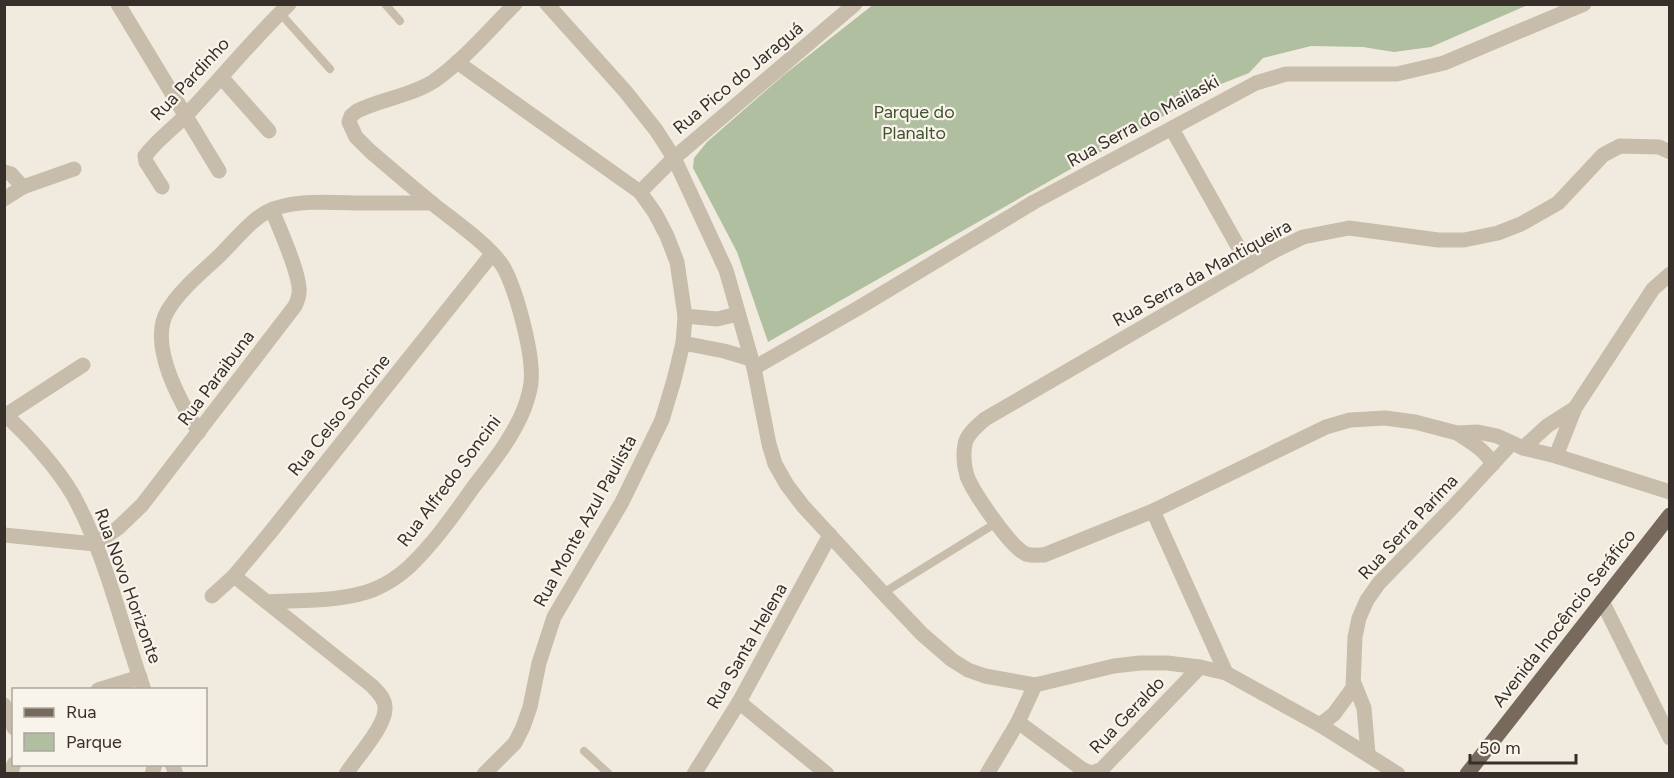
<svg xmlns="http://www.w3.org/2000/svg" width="1674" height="778" viewBox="0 0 1674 778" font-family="Figtree,sans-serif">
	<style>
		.green { fill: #b0bf9f }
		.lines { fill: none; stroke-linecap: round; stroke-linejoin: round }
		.service { stroke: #c8bdab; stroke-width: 8 }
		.minor { stroke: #c8bdab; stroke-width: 15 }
		.primary { stroke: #77695c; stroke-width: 15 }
		.labels { text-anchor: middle; stroke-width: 4.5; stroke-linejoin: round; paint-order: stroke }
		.street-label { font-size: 18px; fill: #37302a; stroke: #f9f4eb }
		.park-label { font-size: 18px; fill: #41532f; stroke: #f9f4eb }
	</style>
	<rect width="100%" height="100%" fill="#f1ebdf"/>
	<polygon class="green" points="874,4 1528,4 1528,5 1431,47 1394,52 1363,47 1311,46 1263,58 1249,73 1216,86 768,342 737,252 693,168 694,158 707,142 785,74"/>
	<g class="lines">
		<g class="service">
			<polyline points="385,4 400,21"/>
			<polyline points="280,13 330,69"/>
			<polyline points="883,593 996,523"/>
			<polyline points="584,751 609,774"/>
		</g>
		<g class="minor">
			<polyline points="118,4 219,171"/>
			<polyline points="547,4 625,91 656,130 674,158 726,270 754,368 769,444 775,464 787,485 803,506 883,593 922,634 952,660 968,670 985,676 1035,685 1114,666 1140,663 1167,663 1200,667 1226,673 1320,725 1398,774"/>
			<polyline points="457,62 640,192 655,213 667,236 677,262 685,316 683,343 674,380 662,420 622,502 554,617 539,663 530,707 523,727 515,743 484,774"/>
			<polyline points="222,78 269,131"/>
			<polyline points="1172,129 1249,266"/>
			<path d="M 1670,152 L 1659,147 L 1620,146 L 1603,155 L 1558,203 L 1521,224 L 1498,233 L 1464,240 L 1438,240 L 1349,228 L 1303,237 L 1274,251 L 985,419 C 977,426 967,434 965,444 C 963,455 964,466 967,476 C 973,492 1011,548 1026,554 C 1031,556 1039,555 1044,555 L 1153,511 L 1326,427 L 1350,420 L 1385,418 L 1415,422 L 1457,433 L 1478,432 L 1497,436 L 1523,448 L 1556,456 L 1670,492"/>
			<polyline points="4,172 11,174 23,187 74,169"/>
			<path d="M 162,187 L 146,162 L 145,156 C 158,138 177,126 191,110 C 224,75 254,38 289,4"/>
			<polyline points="640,192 674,158 855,4"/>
			<polyline points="4,199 23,187"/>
			<polyline points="685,316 717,319 738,314"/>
			<polyline points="683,343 724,351 751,359"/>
			<polyline points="754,368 860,307 1034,202 1256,83 1286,74 1397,74 1444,63 1584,4"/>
			<path d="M 4,414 C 27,434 58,469 73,495 C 106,555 121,625 144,690"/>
			<polyline points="6,415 83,365"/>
			<path d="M 199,432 C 181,403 147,344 168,310 C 180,290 201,273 218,257 C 234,242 252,217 273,209 C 298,200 329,202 355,203 C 380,203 406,203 432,203"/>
			<path d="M 1457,433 C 1471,442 1484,449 1493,464"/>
			<polyline points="1523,448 1547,426 1575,408"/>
			<polyline points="1556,456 1575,408 1653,289 1670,274"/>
			<polyline points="1153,511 1226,673"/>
			<polyline points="4,535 95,544"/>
			<path d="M 95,544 L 118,528 L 142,505 L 295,306 C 298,300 300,294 299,287 C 297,267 280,230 272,210"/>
			<path d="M 234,576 L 371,685 C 377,691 386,699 385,709 C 385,727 356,758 346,774"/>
			<polyline points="212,596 234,576 269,534 492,254"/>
			<polyline points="1602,601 1670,738"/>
			<path d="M 267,602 C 300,600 344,602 375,589 C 387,584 399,576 409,567 C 433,544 453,516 472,489 C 491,464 512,439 524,409 C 527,401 530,391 531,383 C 534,355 517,293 504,268 C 491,246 454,221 433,204 C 412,187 391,169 370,151 L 356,137 L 349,122 L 351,116 L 357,111 C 381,99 411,96 434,81 C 464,60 489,30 515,4"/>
			<polyline points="1354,683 1364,708 1368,754"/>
			<polyline points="98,690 140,677"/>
			<polyline points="739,702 827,774"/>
			<polyline points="4,705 14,728"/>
			<polyline points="1018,722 1082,769 1091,773 1101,770 1200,667"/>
			<polyline points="1320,725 1334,714 1353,688 1355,637 1359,618 1367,600 1379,583 1452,508 1511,444"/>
			<polyline points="172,764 176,774"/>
			<polyline points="10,774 14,764"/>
			<polyline points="152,774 155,764"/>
			<polyline points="694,774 739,702 830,535"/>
			<polyline points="987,774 1018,722 1035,685"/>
		</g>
		<polyline class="primary" points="1467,774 1670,515"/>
	</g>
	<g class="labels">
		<g class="street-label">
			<text transform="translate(738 78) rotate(-40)" y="6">Rua Pico do Jaraguá</text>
			<text transform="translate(190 79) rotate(-47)" y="6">Rua Pardinho</text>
			<text transform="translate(1143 121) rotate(-29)" y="6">Rua Serra do Mailaski</text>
			<text transform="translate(1202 273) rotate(-29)" y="6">Rua Serra da Mantiqueira</text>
			<text transform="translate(216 378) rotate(-53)" y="6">Rua Paraibuna</text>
			<text transform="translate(339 415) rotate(-51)" y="6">Rua Celso Soncine</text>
			<text transform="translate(449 481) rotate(-53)" y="6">Rua Alfredo Soncini</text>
			<text transform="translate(585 521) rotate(-61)" y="6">Rua Monte Azul Paulista</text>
			<text transform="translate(1408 527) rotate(-47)" y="6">Rua Serra Parima</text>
			<text transform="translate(128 586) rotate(70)" y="6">Rua Novo Horizonte</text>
			<text transform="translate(1564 618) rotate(-52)" y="6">Avenida Inocêncio Seráfico</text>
			<text transform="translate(747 646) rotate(-60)" y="6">Rua Santa Helena</text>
			<text transform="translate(1127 715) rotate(-46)" y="6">Rua Geraldo</text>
		</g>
		<g class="park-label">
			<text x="914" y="118">Parque do<tspan x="914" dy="21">Planalto</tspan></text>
		</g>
	</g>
	<rect width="1674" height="778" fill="none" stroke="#37302a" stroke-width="12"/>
	<rect x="12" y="688" width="195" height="78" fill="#f9f4eb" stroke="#aba69e" stroke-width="1.5"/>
	<rect x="24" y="708" width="30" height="9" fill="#77695c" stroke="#aba69e" stroke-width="1.5"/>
	<text x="66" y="718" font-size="18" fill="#37302a">Rua</text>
	<rect x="24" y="733" width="30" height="18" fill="#b0bf9f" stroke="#aba69e" stroke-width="1.5"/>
	<text x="66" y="748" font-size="18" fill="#37302a">Parque</text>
	<path d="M1470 754v9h106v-9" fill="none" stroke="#37302a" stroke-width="3"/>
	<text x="1479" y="754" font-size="18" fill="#37302a" stroke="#f9f4eb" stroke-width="4.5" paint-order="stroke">50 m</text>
</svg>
